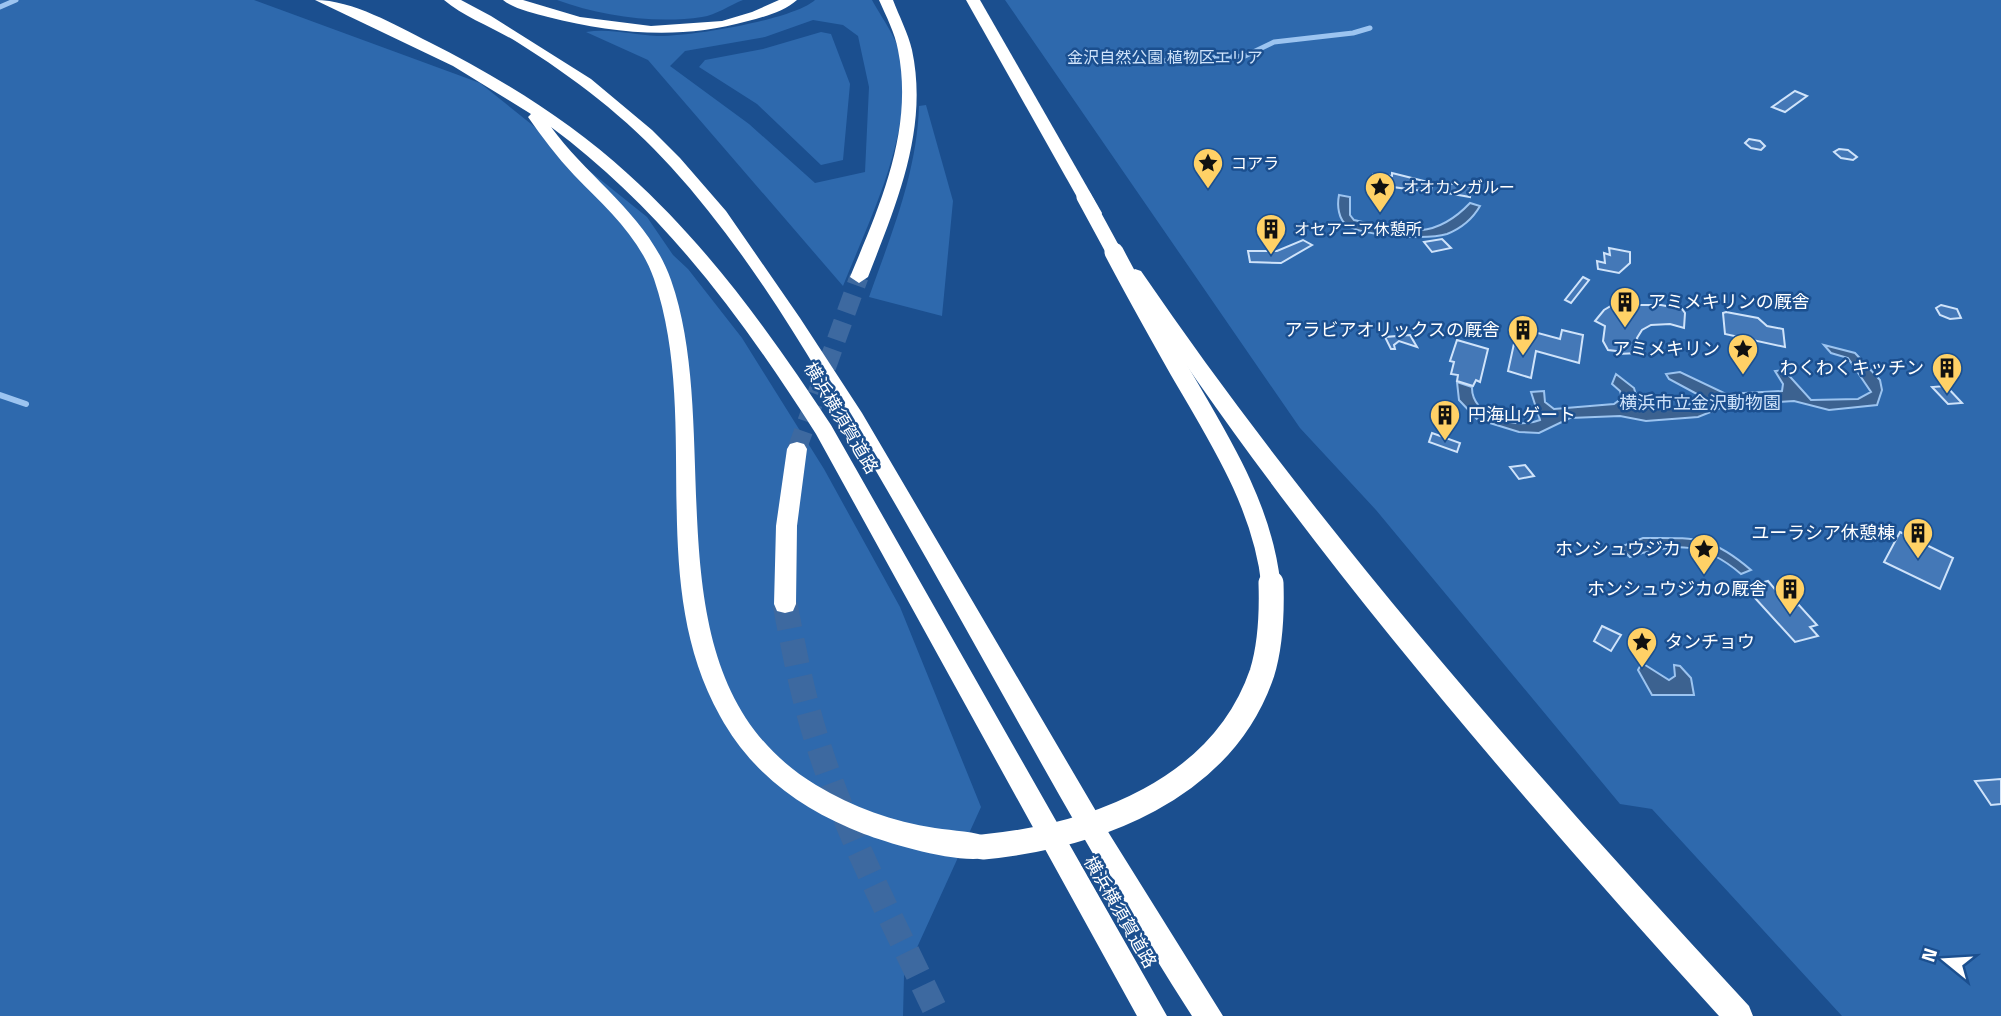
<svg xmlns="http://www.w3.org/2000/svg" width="2001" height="1016" viewBox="0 0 2001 1016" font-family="'Titillium Web','Noto Sans JP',sans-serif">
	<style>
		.green { fill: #2e69ad; fill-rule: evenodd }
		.water { fill: #3c6290; stroke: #9cc4f0; stroke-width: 2 }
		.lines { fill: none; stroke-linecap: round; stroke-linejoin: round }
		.stream-far1 { stroke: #9cc4f0; stroke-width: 5 }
		.stream { stroke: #9cc4f0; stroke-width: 6 }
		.building { fill: #4478b7; stroke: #cfe3fa; stroke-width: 2 }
		.highway-tunnel-far1 { stroke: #3d69a0; stroke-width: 19; stroke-dasharray: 19 10; stroke-linecap: butt }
		.highway-tunnel { stroke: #3d69a0; stroke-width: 25; stroke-dasharray: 25 12; stroke-linecap: butt }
		.highway { fill: #fff; fill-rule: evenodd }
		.highway-bridge-far2 { stroke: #fff; stroke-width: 15 }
		.highway-bridge-far1 { stroke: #fff; stroke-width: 19 }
		.highway-bridge { stroke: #fff; stroke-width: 25 }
		.labels { text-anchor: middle; stroke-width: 5; stroke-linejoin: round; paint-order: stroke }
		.far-park-label { font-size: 16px; fill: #cfe3fa; stroke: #1b4f8f }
		.far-poi-label { font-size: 16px; fill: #fff; stroke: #1b4f8f; text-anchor: start }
		.poi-label { font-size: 18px; fill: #fff; stroke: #1b4f8f; text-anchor: end }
		.park-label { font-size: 18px; fill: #cfe3fa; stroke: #1b4f8f }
		.street-label { font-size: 18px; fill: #fff; stroke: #1b4f8f }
	</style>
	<rect width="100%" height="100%" fill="#1b4f8f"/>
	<g class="green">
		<polygon points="0,0 254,0 480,83 647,217 673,255 688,269 742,338 824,469 900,607 981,807 904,976 903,1016 0,1016"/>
		<path d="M 557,0 L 743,0 C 730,5 716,15 702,17 C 655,24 601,16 557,0 Z"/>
		<path d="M 815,0 L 872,0 C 881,17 898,39 901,58 C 914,133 870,218 843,286 L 648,60 L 586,32 C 610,28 633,35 657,36 C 688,37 793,20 815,0 ZM 813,20 L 843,25 L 858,36 L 869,87 L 865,172 L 815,183 L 749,124 L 670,66 L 685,51 L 765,37 Z"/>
		<polygon points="1005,0 2001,0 2001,1016 1842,1016 1652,809 1620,804 1376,510 1300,428"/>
		<polygon points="821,32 831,34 850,84 843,160 821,165 757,104 699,67 705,60 763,49"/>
		<path d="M 926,105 L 953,201 L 942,316 L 869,297 C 891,235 917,173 919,106 Z"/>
	</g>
	<g class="water">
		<path d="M 1339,195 L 1350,197 L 1350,215 L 1354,220 C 1402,231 1432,243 1470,203 L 1480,206 C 1472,220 1462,228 1447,234 C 1427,240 1366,236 1348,226 C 1338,220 1337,205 1339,195 Z"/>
		<path d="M 1824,345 L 1855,353 L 1880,380 L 1882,390 L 1877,405 L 1829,410 L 1794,401 L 1728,405 L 1698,417 L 1646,421 L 1620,416 L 1570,418 L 1539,433 L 1519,432 L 1477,419 L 1459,400 L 1457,382 L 1472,387 C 1471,416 1516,430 1540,420 L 1531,392 L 1544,391 L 1545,402 L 1554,409 L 1614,404 L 1622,398 L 1620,391 L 1612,384 L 1616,374 L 1634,388 L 1639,405 C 1656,413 1683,409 1699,400 L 1697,394 L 1669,379 L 1666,374 L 1680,372 L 1726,394 L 1782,391 L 1783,384 L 1775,371 L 1784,370 L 1811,400 L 1858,399 L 1871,392 L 1848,358 L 1831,353 Z"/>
		<path d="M 1643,538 C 1695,538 1710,535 1751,570 L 1741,574 C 1704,542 1675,542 1630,557 L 1620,547 Z"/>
		<polygon points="1642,663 1669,680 1675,676 1674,665 1680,666 1691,678 1694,695 1652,695 1638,670"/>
	</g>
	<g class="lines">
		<g class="stream-far1">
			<polyline points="0,7 16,0"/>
			<polyline points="1142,62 1245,56 1274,42 1353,33 1370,28"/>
		</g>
		<polyline class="stream" points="0,395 26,404"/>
	</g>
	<g class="building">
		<polygon points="1795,91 1807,96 1785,112 1772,107"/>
		<polygon points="1749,139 1760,141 1765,146 1761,150 1751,148 1745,143"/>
		<polygon points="1839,149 1848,150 1857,157 1853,160 1841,158 1834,152"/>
		<polygon points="1392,173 1432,183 1431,192 1392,187 1392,191 1383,189 1384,185 1371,183 1373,174 1392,176"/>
		<polygon points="1442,182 1471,187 1470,197 1441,192"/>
		<polygon points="1442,239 1451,248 1432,252 1424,242"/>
		<polygon points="1303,240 1312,245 1281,263 1250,262 1248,251 1277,251"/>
		<polygon points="1609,248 1630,252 1630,263 1619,273 1598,269 1597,261 1605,263 1604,253 1610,255"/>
		<polygon points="1583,277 1589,280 1571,303 1565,300"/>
		<polygon points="1616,303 1625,309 1640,305 1661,305 1682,309 1685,313 1684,328 1670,324 1651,325 1642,330 1637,338 1640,353 1617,354 1616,351 1608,350 1603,341 1605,326 1595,321 1604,310"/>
		<polygon points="1941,305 1957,309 1961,318 1950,319 1940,315 1936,308"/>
		<polygon points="1726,312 1758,318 1767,326 1783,329 1785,347 1725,334 1723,313"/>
		<polygon points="1523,329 1560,339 1562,330 1583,335 1579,363 1536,351 1531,378 1508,371 1517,330"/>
		<polygon points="1410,335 1417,347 1399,341 1394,345 1395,349 1391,349 1385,337"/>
		<polygon points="1457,340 1488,349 1480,382 1476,380 1473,386 1457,381 1458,375 1451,374 1454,362 1450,361"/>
		<polygon points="1946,386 1962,403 1948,404 1932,387"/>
		<polygon points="1432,433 1460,443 1457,452 1429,442"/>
		<polygon points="1525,465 1534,476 1519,479 1510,467"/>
		<polygon points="1900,532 1953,558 1940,589 1884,562"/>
		<polygon points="1768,581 1790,607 1799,605 1817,625 1810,627 1818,636 1795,642 1745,587"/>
		<polygon points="1602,626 1621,635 1611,651 1594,641"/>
		<polygon points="2001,779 2001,804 1991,805 1975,781"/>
	</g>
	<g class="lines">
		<polyline class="highway-tunnel-far1" points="797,449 859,277"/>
		<path class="highway-tunnel" d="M 785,604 C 794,651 803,698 818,744 C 848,838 896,927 938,1016"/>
		<g class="highway">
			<path d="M 315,0 C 353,0 395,25 429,42 C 500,78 569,120 628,174 C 709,247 771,334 831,425 L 1167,1016 L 1137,1016 L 816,434 C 742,318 663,210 551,127 C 589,179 649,217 671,280 C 727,440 642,680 816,785 C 853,807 893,822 935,828 C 954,831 974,831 992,838 L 996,847 L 992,856 C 966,867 891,844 864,834 C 802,810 752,774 720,716 C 644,579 702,421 654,279 C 639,236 605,207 574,175 C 557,157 542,137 528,117 L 531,114 L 453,66 Z"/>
			<path d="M 444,0 L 461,0 L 491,16 L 591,79 L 652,130 L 680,158 L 726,211 L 800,318 L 862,413 L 1110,835 L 1223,1016 L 1192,1016 C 1078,839 982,652 876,471 C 815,366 753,257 671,167 C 627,118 573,77 517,42 C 494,28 464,17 444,0 Z"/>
			<path d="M 503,0 L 523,0 L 580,17 L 651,26 L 722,21 L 752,12 L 779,0 L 797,0 C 785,11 764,17 748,21 C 681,40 615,34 548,17 C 534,13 514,9 503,0 Z"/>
			<path d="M 879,0 L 893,0 C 899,16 908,33 912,50 C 929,129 896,205 868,277 L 859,283 L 850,277 C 880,205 914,130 898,50 C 895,33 886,16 879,0 Z"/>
			<polygon points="966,0 980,0 1102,213 1100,217 1094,218 1086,213"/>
			<path d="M 1135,269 L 1141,271 C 1321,534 1533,773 1749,1006 L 1753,1016 L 1719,1016 C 1507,782 1298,541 1126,275 Z"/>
			<polygon points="797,442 804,444 807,449 797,526 796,604 793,611 785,613 777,611 774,604 776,526 787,449 790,444"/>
		</g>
		<polyline class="highway-bridge-far2" points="1084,197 1115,254"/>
		<path class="highway-bridge-far1" d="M 1114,252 C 1135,292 1157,331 1179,370 C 1218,437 1263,506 1271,585"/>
		<path class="highway-bridge" d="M 983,847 C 1095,836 1222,790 1262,673 C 1271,644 1272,614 1271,583"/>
	</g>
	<defs>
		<g id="sight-pin" transform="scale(1.575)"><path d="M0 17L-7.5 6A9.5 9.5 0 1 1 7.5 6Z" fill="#ffd166" stroke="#1b4f8f"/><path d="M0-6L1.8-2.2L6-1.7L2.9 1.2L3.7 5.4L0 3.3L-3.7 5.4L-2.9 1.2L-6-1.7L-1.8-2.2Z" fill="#111"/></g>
		<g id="building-pin" transform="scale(1.575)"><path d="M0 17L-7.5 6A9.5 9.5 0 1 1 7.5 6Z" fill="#ffd166" stroke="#1b4f8f"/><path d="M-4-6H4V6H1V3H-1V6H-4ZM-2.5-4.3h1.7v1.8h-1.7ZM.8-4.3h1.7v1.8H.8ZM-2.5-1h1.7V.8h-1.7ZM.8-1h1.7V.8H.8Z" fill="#111"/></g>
	</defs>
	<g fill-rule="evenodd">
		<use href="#sight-pin" x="1208" y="163"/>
		<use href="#sight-pin" x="1380" y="187"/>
		<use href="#building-pin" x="1271" y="229"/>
		<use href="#building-pin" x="1625" y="302"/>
		<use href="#building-pin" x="1523" y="330"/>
		<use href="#sight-pin" x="1743" y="349"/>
		<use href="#building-pin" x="1947" y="368"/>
		<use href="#building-pin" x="1445" y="415"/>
		<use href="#building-pin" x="1918" y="533"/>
		<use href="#sight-pin" x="1704" y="549"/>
		<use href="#building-pin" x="1790" y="589"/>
		<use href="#sight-pin" x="1642" y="642"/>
	</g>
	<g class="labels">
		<g class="far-park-label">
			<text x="1165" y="63">金沢自然公園 植物区エリア</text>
		</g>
		<g class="far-poi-label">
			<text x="1231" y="169">コアラ</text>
			<text x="1403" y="193">オオカンガルー</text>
			<text x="1294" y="235">オセアニア休憩所</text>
		</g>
		<g class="poi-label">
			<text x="1648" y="308" text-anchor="start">アミメキリンの厩舎</text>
			<text x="1500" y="336">アラビアオリックスの厩舎</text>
			<text x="1720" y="355">アミメキリン</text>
			<text x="1924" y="374">わくわくキッチン</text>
			<text x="1468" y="421" text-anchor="start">円海山ゲート</text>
			<text x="1895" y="539">ユーラシア休憩棟</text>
			<text x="1681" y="555">ホンシュウジカ</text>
			<text x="1767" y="595">ホンシュウジカの厩舎</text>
			<text x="1665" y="648" text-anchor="start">タンチョウ</text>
		</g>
		<g class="park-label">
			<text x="1700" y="409">横浜市立金沢動物園</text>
		</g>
		<g class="street-label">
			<text transform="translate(841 418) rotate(59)" y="6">横浜横須賀道路</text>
			<text transform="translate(1120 912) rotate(60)" y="6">横浜横須賀道路</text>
		</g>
	</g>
	<g transform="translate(1945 960) rotate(288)" stroke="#1b4f8f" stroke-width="5" paint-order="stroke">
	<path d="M0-5L12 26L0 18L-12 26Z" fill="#ffffff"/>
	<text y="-10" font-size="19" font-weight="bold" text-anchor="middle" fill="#ffffff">N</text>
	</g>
</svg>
